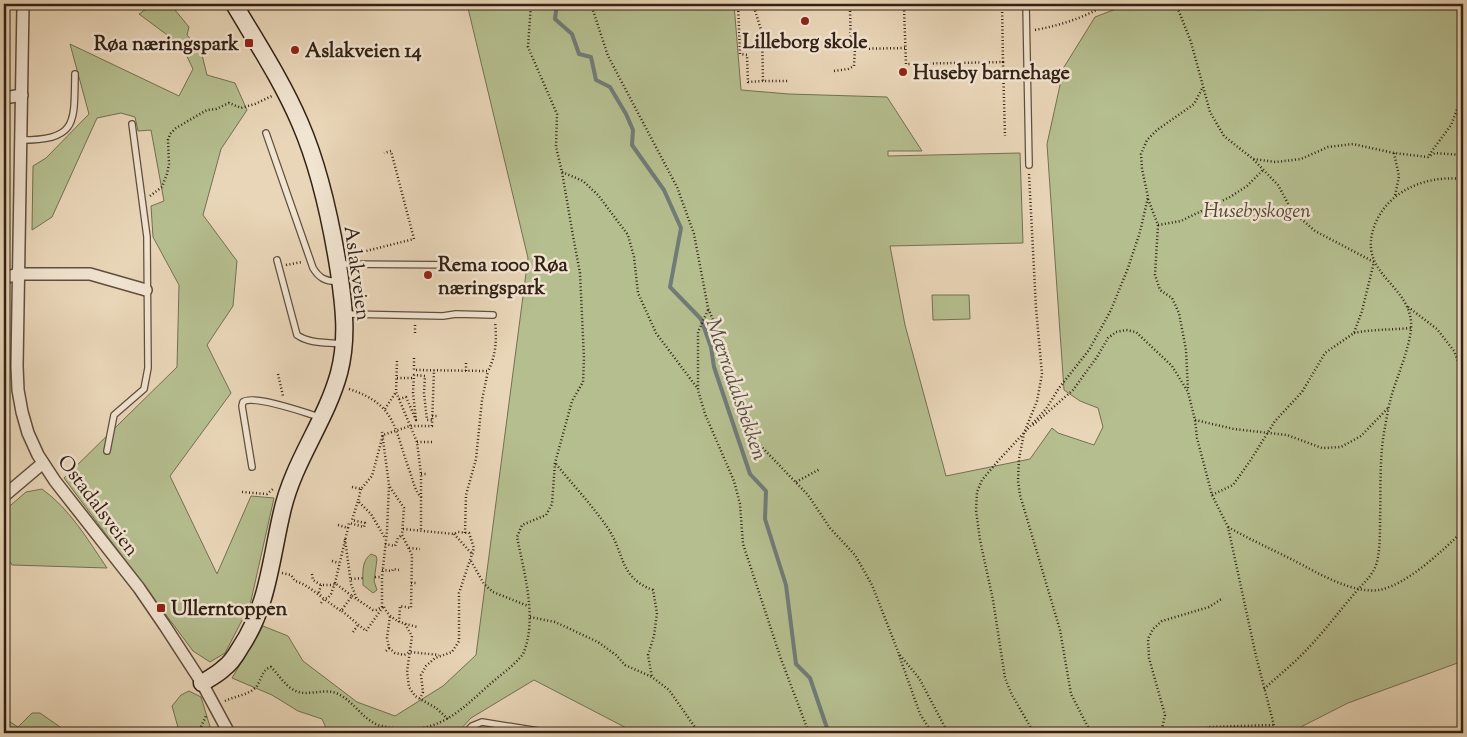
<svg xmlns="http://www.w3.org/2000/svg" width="1467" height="737" viewBox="0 0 1467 737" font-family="'Sorts Mill Goudy',serif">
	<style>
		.green { fill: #b5be8f; stroke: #747052 }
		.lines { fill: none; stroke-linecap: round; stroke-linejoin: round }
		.stream { stroke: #717b77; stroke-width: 4 }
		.lane-casing { stroke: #604e3e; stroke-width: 8 }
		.street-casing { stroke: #604e3e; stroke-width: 14 }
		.secondary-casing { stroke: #322115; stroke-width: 19 }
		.path { stroke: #322115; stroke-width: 2.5; stroke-dasharray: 1 2.5; stroke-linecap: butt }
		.lane { stroke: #f1e4d1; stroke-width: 5.5 }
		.street { stroke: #f1e4d1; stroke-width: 11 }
		.secondary { stroke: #f1e4d1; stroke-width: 16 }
		.poi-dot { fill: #8f2418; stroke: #f1e4d1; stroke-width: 2 }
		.labels { text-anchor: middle; stroke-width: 5; stroke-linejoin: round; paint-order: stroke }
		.poi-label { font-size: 20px; font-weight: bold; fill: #322115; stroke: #f1e4d1; text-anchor: start }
		.park-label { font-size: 20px; font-style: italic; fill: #534834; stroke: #f1e4d1 }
		.street-label { font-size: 20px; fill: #322115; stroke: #f1e4d1 }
		.water-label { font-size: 21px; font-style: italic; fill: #524e46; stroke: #f1e4d1 }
	</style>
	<rect width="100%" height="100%" fill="#e9d6b8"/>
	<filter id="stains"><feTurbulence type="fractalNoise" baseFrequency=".004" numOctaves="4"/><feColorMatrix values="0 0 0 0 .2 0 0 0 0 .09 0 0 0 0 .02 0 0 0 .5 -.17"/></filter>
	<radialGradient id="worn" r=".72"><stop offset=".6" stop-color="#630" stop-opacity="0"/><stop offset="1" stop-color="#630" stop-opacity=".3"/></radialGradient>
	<g class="green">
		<polygon points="154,4 170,4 189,27 187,35 201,51 207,75 235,83 247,110 221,149 203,215 237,261 233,306 207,345 231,393 170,476 217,574 251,496 274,498 250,605 225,653 210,662 193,651 64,478 177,367 179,285 153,237 151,206 164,201 151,130 138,131 135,117 121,113 97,118 52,217 32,230 33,166 46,158 89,114 70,44 179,96 193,69 182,46 139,14"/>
		<polygon points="467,4 734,4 741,90 789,94 887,97 922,151 888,151 888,156 1020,153 1023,243 890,246 905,325 946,476 1030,459 1052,428 1058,433 1094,445 1103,427 1098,408 1080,401 1064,390 1047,144 1064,67 1095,17 1129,4 1463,4 1463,661 1348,703 1289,733 636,733 534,680 471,718 457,733 337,733 327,730 322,719 298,711 272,695 232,678 263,626 288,636 303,661 357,702 395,716 443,686 476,655 528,258"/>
		<polygon points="932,295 969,295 970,319 933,320"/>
		<path d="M 42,489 C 70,509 88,540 107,568 L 12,565 L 4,553 L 4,511 L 26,492 Z"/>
		<path d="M 371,554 L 376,556 L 377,559 L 374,581 L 377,590 L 373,593 L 363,585 C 363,574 361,561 371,554 Z"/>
		<polygon points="189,691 201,697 212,733 178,733 179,731 172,706 181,695"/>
		<polygon points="32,713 40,713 66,731 81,733 4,733 4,718 18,727"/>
	</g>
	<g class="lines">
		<polyline class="stream" points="557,4 555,19 572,34 579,54 591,57 596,80 610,87 626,114 633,130 632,145 664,190 681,228 670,287 701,319 711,347 714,367 750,474 766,491 765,519 786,585 796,664 810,678 828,731 831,733"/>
		<g class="lane-casing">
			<g id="lane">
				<polyline points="1026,4 1029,165"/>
				<path d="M 266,133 L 313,268 C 319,278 326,282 338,281"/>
				<path d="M 21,140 C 78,140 74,123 75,74"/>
				<path d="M 277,260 L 297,335 C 310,344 326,342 342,344"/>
				<polyline points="340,264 461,265"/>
				<polyline points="346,314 443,316 456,314 493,315"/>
				<polyline points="107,451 114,415 144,389 148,368 147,237 132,124"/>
				<path d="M 252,467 L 242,406 L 243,402 C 254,394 305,413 320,417"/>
				<polyline points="465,733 472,726 482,722 551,733"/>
			</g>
		</g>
		<g class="street-casing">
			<g id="street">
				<polyline points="23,4 17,366 18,390 22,412 28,433 38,455 55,481 139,588 165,626 202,683 229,733"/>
				<polyline points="4,98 22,95"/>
				<polyline points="4,278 18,274 90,274 146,290"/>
				<polyline points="4,496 43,463"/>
			</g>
		</g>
		<g class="secondary-casing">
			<path id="secondary" d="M 202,683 C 210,678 218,674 224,668 C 231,663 236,655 240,648 C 268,607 271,558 282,512 C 293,462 326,421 339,373 C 348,339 344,306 339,272 C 331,221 320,169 300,123 C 282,81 257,43 234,4"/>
		</g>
		<g class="path">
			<polyline points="591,4 608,56 677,187 694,234 708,308 725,349 744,418 755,440 808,495 830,528 855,555 872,585 899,654 919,678 948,733"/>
			<polyline points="738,4 740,54 747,55 748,82 763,81"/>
			<polyline points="753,4 762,33 763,81 788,81"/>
			<polyline points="1176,4 1191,42 1210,112 1224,136 1253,159 1276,162 1301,159 1328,147 1353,144 1394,153 1428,157 1435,153 1463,155"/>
			<path d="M 1035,30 C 1061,25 1084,18 1107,4"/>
			<polyline points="905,48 851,49 850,9 904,8 906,64 1003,62 1002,4"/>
			<polyline points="1003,62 1005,136"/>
			<polyline points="834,71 848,69 854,66 855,48"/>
			<polyline points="1394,153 1399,176 1395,196"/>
			<polyline points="1429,155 1451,125 1463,94"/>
			<polyline points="562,172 583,181 598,195 628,235 634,257 638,293 656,333 698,389"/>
			<polyline points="1029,174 1036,308 1042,374 1037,401 1024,433 1019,459 1018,481 1020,495 1060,630 1071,694 1091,733"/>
			<polyline points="150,196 162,187 167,174 169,164 168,140 170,134 176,128 207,110 216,109 229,103 241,108 255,104 272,96"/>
			<polyline points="1148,199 1158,225 1155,275 1160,290 1172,298 1179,313 1186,350 1188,390"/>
			<polyline points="1158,225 1181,221 1230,197 1247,186 1263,170"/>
			<polyline points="349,251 366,251 414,239 391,151 384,153"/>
			<polyline points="286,265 302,262"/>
			<polyline points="1408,307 1437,329 1454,351 1463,373"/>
			<polyline points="708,310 698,332 698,390 705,414 734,481 740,504 743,544 781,659 809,733"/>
			<polyline points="415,333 415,324"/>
			<path d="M 1354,333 C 1373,329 1391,330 1411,328"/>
			<path d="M 414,358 L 414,370 L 488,371 C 496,356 497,339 495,322"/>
			<polyline points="397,361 396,392 417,442 421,474 421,497"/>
			<polyline points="466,371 466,363"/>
			<polyline points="278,374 283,396"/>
			<polyline points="397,378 413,378"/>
			<path d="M 349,389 C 398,405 394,430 410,472 C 413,481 415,491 421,497 L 421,530"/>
			<polyline points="399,399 406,397 416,420 413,393 414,375 425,376 424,393 427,420 432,420"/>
			<polyline points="385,409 396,392"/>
			<polyline points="432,416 438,416"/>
			<polyline points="1195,420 1234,429 1287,435 1322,448 1341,447 1361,436 1388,408"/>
			<polyline points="1033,425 1073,390 1097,357 1108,338 1116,332 1126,330 1136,332 1172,366 1188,392 1195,420 1197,438 1212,495 1228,527 1256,656 1276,733"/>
			<polyline points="417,442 433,442"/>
			<path d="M 556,464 C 573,485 592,505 607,527 C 625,552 618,577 653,590 L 657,613 L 654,636 L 648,655 L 652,677"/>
			<polyline points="421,474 428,474"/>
			<polyline points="796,482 820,469"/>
			<polyline points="352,487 361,489 372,476 383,435 410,426 432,426 434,370"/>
			<polyline points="390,487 404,508 402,535 412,555 411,608 400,606 399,622"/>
			<polyline points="361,489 358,501 371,514 385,538"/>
			<polyline points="242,492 267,494 273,489"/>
			<polyline points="1212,495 1233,485 1250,461 1275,421 1302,392 1325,353 1354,333 1362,311 1374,262 1315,231 1292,211 1278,185 1253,159"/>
			<polyline points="338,525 348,528 349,523 364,527 365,523 352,520 358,501"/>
			<path d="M 1228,527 C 1249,539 1271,549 1293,560 C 1316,572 1352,594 1379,590 C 1407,585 1443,550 1463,531"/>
			<polyline points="403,529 454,534 458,532 469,533 474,548 459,593 459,641 452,652 435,658 426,666 421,675 423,692 420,699"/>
			<polyline points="465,533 466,495 476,459 482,400 488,371"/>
			<polyline points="454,534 473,555"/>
			<polyline points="345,539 351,584 357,599"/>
			<polyline points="385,544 395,546 398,538 402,535"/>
			<polyline points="409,548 420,549"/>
			<polyline points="332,561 339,563"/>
			<polyline points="471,561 484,584 493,592 528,606"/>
			<polyline points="382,570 392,571 393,569 399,570"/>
			<path d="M 282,573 L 291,575 L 295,581 C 306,584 315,592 324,599 L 341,611 L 352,596 L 335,583 L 331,594 L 328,598 L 324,599 L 321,603"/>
			<polyline points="312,574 313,580 321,585 334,585"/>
			<polyline points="375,577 382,577"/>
			<polyline points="351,579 363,578"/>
			<polyline points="335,583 348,528"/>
			<polyline points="411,583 418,583"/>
			<polyline points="321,585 319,592 321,595"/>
			<polyline points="352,596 373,610 376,610 382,607 382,577 387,531 389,485 382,432"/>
			<path d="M 384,607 C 391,621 402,623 417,627"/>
			<polyline points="342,611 366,631 383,607"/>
			<polyline points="530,617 555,622 598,642 616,655 625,665 652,677 669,690 699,733"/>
			<polyline points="405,624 412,636 407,672 409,687 415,696 436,708 448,719"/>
			<polyline points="353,632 358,625"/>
			<polyline points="389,648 395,653 404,655 410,652 439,655"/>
			<polyline points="386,651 389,648 387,638 390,616"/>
			<polyline points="899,655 920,714 932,733"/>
			<path d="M 1264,689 C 1280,674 1297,661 1311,645 C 1327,628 1340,610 1355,593 C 1363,583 1373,576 1377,562 C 1380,549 1380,535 1380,521 C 1381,490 1379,457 1385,427 C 1387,416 1389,404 1392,394 C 1398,374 1413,340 1411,321 C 1407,283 1358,273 1374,227 C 1387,190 1427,175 1463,179"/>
			<path d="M 225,701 C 235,696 249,695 256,687 C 262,680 261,670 271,667 C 278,674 283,683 292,689 C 305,698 322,688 336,693 C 353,700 361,718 378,725 C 387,728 396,728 404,729 C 442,731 463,708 489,685 C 500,675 514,666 523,654 C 538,620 524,572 517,537 L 522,525 L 546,515 L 552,504 L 555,463 L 572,401 L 583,382 L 584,359 L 580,273 L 573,236 L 562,172 L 556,147 L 557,114 L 528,47 L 531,4"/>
			<polyline points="198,733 207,714"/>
			<polyline points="1034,733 1012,695 1005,678 993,600 980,540 976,510 977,492 982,480 998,461 1046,409 1059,388 1089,350 1111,310 1128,268 1140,232 1148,197 1142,169 1141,154 1147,140 1157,130 1194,104 1203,87"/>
			<polyline points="1161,733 1165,715 1149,658 1148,639 1153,629 1162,621 1209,607 1223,598"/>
			<polyline points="1182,733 1210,727 1274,725"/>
		</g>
		<use href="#lane" class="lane"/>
		<use href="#street" class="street"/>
		<use href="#secondary" class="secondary"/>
	</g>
	<g class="poi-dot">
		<circle cx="805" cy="21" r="5"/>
		<rect x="244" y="38" width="10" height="10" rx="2.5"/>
		<circle cx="295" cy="50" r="5"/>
		<circle cx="903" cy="72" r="5"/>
		<circle cx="428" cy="275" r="5"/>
		<rect x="156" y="603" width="10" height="10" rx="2.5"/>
	</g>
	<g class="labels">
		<g class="poi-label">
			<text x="805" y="48" text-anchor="middle">Lilleborg skole</text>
			<text x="239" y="50" text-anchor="end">Røa næringspark</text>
			<text x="305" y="57">Aslakveien 14</text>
			<text x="913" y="79">Huseby barnehage</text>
			<text x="438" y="271">Rema 1000 Røa<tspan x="438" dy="23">næringspark</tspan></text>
			<text x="171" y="615">Ullerntoppen</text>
		</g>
		<g class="park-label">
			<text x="1257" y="217">Husebyskogen</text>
		</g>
		<g class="street-label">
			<text transform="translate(358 273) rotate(82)" y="7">Aslakveien</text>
			<text transform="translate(99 505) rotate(53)" y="7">Ostadalsveien</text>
		</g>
		<g class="water-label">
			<text transform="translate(737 389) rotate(71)" y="7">Mærradalsbekken</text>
		</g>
	</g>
	<rect width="1467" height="737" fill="none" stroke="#e9d6b8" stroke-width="20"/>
	<rect x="5" y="5" width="1457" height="727" fill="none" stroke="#322115" stroke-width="2.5"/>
	<rect x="10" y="10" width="1447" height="717" fill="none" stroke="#322115"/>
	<rect width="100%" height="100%" filter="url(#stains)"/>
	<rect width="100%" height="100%" fill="url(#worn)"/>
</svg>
